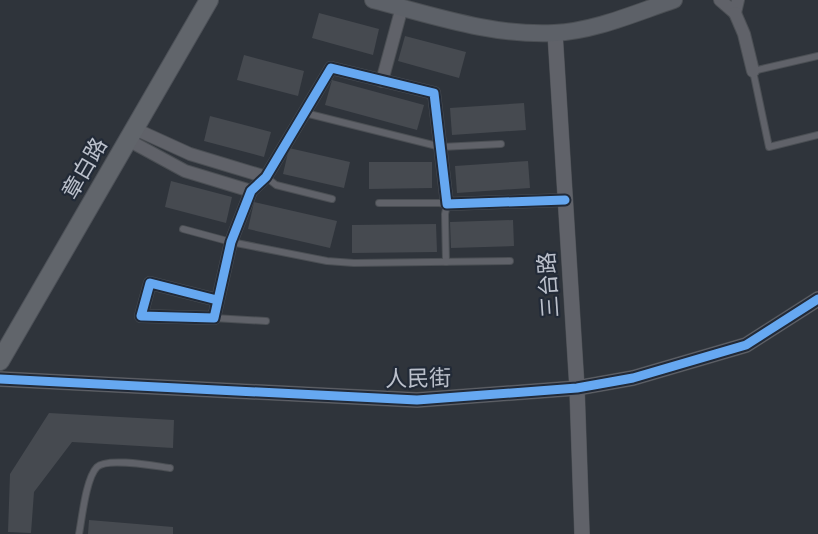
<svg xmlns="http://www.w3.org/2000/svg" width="818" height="534" viewBox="0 0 818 534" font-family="Karla,'Noto Sans SC',sans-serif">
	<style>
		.building { fill: #464a50 }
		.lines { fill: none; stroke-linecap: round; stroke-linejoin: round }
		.service-casing { stroke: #4b4f54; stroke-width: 8 }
		.minor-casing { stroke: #4b4f54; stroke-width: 14 }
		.tertiary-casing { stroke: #4b4f54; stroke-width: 16 }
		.secondary-casing { stroke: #4b4f54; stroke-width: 18 }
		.primary-casing { stroke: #4d5158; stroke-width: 20 }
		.service { stroke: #606269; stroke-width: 6 }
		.minor { stroke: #606269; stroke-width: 12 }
		.tertiary { stroke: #606269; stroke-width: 15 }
		.secondary { stroke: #5d6168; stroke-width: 16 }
		.primary { stroke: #61656b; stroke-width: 18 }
		.cycleway-casing { stroke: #222a37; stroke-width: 13 }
		.cycleway { stroke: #66a8f1; stroke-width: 9 }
		.labels { text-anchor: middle; stroke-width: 4.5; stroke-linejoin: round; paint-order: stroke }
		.street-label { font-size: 22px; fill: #bbc0cb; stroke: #222a37 }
	</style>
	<rect width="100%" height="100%" fill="#2f343b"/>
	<g class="building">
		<polygon points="319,13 379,29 373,55 312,38"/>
		<polygon points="405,36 466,52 459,78 398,61"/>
		<polygon points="244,55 304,71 298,96 237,80"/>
		<polygon points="332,80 424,105 417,130 325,105"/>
		<polygon points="524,103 526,130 452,135 450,108"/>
		<polygon points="210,116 271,132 264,157 204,141"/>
		<polygon points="289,148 350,162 344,188 283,174"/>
		<polygon points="528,161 530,188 457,193 455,166"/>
		<polygon points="369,162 432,162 432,188 369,189"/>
		<polygon points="171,181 232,197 226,223 165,207"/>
		<polygon points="254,202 337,221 330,248 248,229"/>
		<polygon points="513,220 514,246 451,248 450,222"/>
		<polygon points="436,224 437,252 352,253 352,225"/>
		<polygon points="49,413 174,420 173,448 72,442 34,492 31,533 8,532 10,474"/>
		<polygon points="89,520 173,527 173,534 88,534"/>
	</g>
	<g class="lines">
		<g class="service-casing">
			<g id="service">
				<polyline points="818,56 753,71 769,147 818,135"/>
				<polyline points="305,113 441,147 501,144"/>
				<polyline points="266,177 276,185 332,199"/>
				<polyline points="379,203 439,203 447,204 445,214 446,262"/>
				<polyline points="183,229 231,242 327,261 354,263 510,261"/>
				<polyline points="214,318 266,321"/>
				<path d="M 79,534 C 82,518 86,478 97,467 C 107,457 155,466 170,468"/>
			</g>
		</g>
		<g class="minor-casing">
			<g id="minor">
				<polyline points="720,0 735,13 738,0"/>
				<polyline points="735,13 744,34 753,71"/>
				<polyline points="382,81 402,7"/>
				<polyline points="135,129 190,154 266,177"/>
				<polyline points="128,140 185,171 251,191"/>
				<polyline points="217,300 150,283 141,316 214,318 231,242 251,191 266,177 331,68 434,93 447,204 565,200"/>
			</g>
		</g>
		<g class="tertiary-casing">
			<g id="tertiary">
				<polyline points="555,33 577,388 582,534"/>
				<polyline points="0,379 417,400 577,388 633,378 746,345 818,299"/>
			</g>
		</g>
		<g class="secondary-casing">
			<path id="secondary" d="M 373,0 C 432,15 492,36 554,33 C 595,31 635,13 674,0"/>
		</g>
		<g class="primary-casing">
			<polyline id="primary" points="0,361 209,0"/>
		</g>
		<use href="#service" class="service"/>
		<use href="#minor" class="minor"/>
		<use href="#tertiary" class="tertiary"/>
		<use href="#secondary" class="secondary"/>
		<use href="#primary" class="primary"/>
		<g class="cycleway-casing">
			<g id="cycleway">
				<polyline points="217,300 150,283 141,316 214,318 231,242 251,191 266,177 331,68 434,93 447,204 565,200"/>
				<polyline points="0,379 417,400 577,388 633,378 746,345 818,299"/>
			</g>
		</g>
		<use href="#cycleway" class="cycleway"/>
	</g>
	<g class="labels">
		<g class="street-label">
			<text transform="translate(84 168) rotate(-60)" y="8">章白路</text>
			<text transform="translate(548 285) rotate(-94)" y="8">三台路</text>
			<text transform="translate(418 378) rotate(-1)" y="8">人民街</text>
		</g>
	</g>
</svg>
